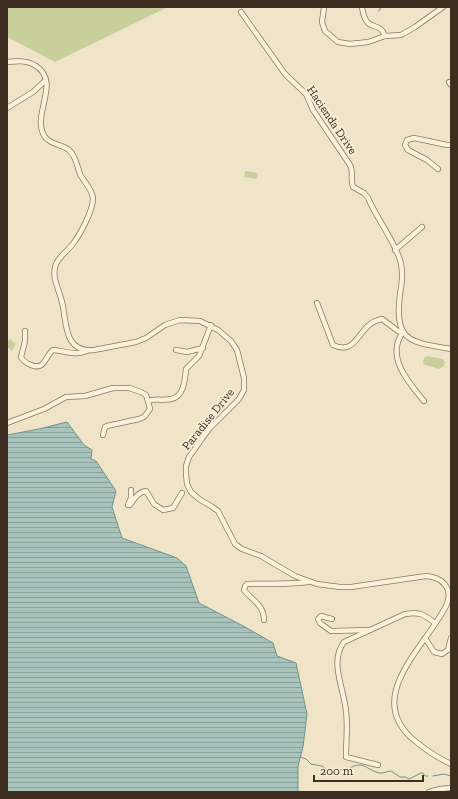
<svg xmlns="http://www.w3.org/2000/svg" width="458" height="799" viewBox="0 0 458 799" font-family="'Zilla Slab',serif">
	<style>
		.grass { fill: #c9cf9b }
		.water { fill: url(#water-rules); stroke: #6f938a }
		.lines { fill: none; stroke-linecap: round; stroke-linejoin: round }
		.stream { stroke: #6f938a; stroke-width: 1 }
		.minor-casing { stroke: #8d765c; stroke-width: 6 }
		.minor { stroke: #faf1dc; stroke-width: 4.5 }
		.labels { text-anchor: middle; stroke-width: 4; stroke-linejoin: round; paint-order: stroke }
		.street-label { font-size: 12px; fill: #3d2e20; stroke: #f7eed8 }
	</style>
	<defs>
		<pattern id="water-rules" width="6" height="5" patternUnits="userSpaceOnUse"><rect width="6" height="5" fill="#a9c4bc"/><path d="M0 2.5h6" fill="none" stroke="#8ba098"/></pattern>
	</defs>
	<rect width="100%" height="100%" fill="#f0e4c8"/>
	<g class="grass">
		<polygon points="7,7 168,7 55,62 7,37"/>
		<polygon points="245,171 258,173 257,179 244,177"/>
		<polygon points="10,339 16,344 12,351 7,347 7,343"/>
		<polygon points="427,356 443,359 445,362 444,366 439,369 423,364 424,358"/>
	</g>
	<polygon class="water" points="67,422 84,445 92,450 91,459 96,461 116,491 112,507 122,538 177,558 186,566 199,603 245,627 273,643 277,656 296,663 307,714 303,747 298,766 298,792 7,792 7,435 39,429"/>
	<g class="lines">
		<g class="stream">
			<polyline points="379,11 381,7"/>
			<polyline points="300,757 306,759 311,764 322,766 329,771 335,771 344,769"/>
			<path d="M 350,768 C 363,760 367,770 379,773 C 383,774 387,771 391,771 L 400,777 L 405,777 L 409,779 L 421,773 L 423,773 L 425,776 L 428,776"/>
			<polyline points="433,776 444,774 451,776"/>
		</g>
		<g class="minor-casing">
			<g id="minor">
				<polyline points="324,7 322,22 325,31 338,42 350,44 368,42 385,36 401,35 415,27 443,7"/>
				<path d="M 362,7 C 366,35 379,19 385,36"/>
				<path d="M 241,12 L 285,74 L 306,94 L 313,110 L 350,165 C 354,172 350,179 353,187 L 364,193 L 368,198 C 375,214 385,228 393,244 C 396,250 400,257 401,264 C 403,275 402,282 400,294 C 394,342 410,342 451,349"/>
				<path d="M 7,62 C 17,61 27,60 36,66 C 62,83 30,116 45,137 C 51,145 62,144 69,150 C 76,156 77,166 80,174 C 84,182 92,189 93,198 C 93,211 80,235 72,245 C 67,251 60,256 56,264 C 51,277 59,289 62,302 C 67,322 63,353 94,350 L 136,342 L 146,338 L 165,325 L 180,320 L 200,321 L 218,330 L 231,341 L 237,350 L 244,378 L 244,390 L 239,399 L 209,429 L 189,457 L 186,466 L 186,474 L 187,484 L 191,492 L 199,499 L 211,506 L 218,511 L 235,544 L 242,549 L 261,556 L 295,576 L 317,584 L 340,587 L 351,587 L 426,576 C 442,577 453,588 447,604 C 427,646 361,697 415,741 C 426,750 438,758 451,764"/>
				<polyline points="449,82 451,85"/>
				<polyline points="7,108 33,92 46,80"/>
				<polyline points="438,169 427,160 408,150 405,145 407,140 414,138 447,145 451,145"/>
				<polyline points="395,250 422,227"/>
				<path d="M 317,303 L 333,345 C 359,357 357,323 382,319 L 398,331 L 403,332 C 385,357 409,383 424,401"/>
				<path d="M 25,331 L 25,341 L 21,357 C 23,361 26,363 31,365 C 45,371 45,356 53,350 C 65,351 75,356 87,351"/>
				<polyline points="176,350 187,352 203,348"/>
				<path d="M 7,423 L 44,409 L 66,397 L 85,396 L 113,388 L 129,388 L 141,392 L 146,395 L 148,401 C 156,398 163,401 171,399 C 184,397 185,379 186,369 L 199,356 L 211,325"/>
				<polyline points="103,435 105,427 107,426 139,419 144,417 150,409 148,401"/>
				<polyline points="128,505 131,498 131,490"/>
				<path d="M 130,505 C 134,499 138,492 146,491 L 154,504 L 163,510 L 173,508 L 182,493"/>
				<polyline points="332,619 321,616 318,619 320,623 331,631 370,630"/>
				<path d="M 264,620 C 264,605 252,600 244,590 L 245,586 L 247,584 C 267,583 288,585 308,582"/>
				<polyline points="425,638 434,652 442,654 448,650 451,638"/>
				<path d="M 378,765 L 346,757 C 346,742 348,726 346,711 C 344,688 329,662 344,642 L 405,614 C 421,612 423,614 435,623"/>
				<polyline points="429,792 440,789 451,788"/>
			</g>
		</g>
		<use href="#minor" class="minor"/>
	</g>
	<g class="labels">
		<g class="street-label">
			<text transform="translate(332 120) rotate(56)" y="4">Hacienda Drive</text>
			<text transform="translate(208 419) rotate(-51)" y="4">Paradise Drive</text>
		</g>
	</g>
	<rect width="458" height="799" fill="none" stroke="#3d2e20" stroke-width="16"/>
	<path d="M314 775v6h109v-6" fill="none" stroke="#3d2e20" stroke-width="2"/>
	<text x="320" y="775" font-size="12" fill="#3d2e20" stroke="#f7eed8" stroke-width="3" paint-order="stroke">200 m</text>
</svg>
